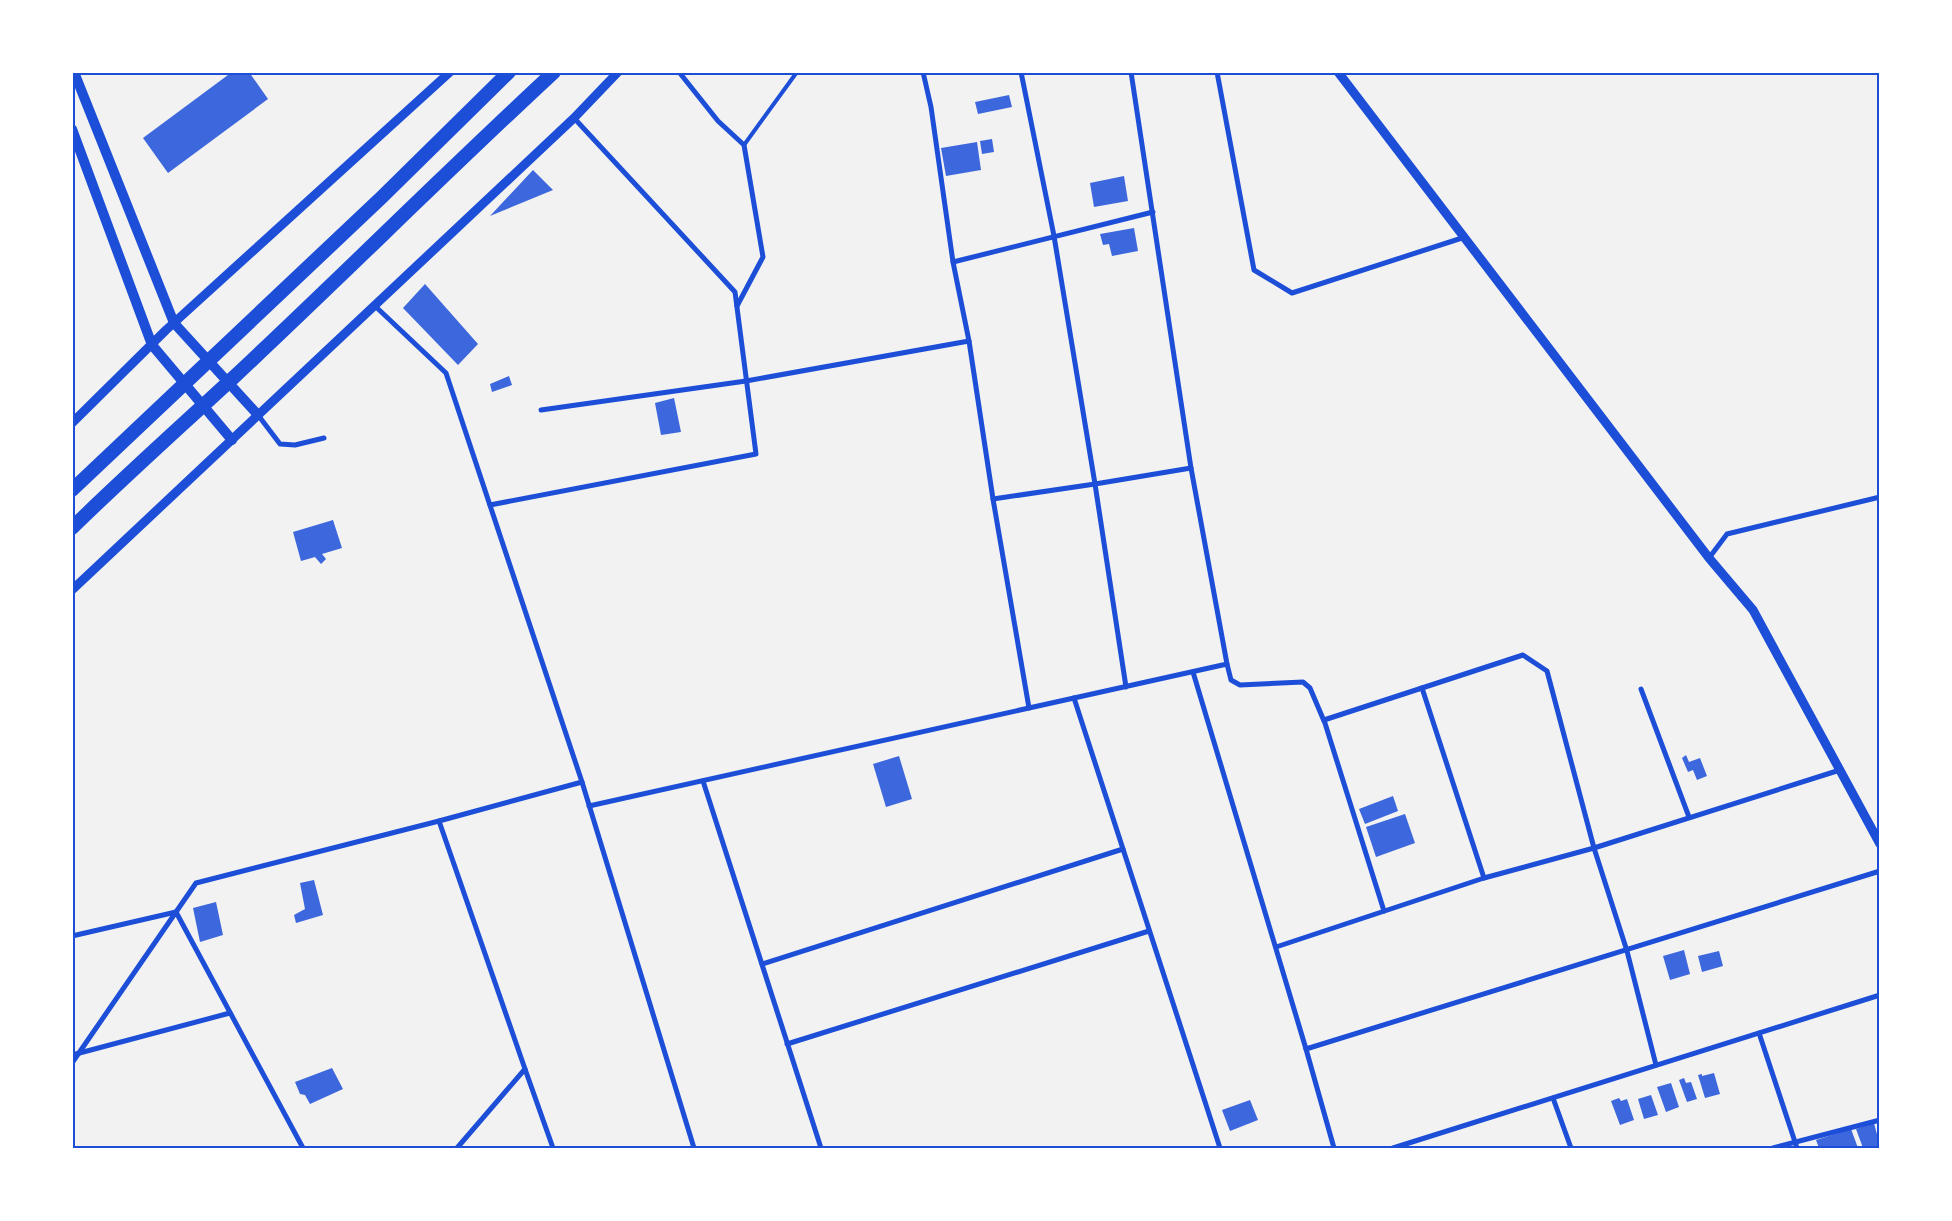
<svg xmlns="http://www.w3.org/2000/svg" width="1952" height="1221" viewBox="0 0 1952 1221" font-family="'Exo 2',sans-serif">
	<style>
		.building { fill: #3d67dc }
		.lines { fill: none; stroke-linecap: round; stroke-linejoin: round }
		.service { stroke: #1d4ed8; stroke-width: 4 }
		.minor { stroke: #1d4ed8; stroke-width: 5 }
		.tertiary { stroke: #1d4ed8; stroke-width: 9 }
		.secondary { stroke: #1d4ed8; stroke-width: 10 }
		.trunk { stroke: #1d4ed8; stroke-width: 14 }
		.neatline { fill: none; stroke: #1d4ed8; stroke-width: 2 }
	</style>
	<rect width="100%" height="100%" fill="#f2f2f2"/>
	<g class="building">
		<polygon points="232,72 249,72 268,99 168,173 143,138"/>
		<polygon points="1009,95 1012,107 978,114 975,102"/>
		<polygon points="992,139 994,152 982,154 980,141"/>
		<polygon points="977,142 981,170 946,176 941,148"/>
		<polygon points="533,170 553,190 490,216"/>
		<polygon points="1124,176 1128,201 1094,207 1090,183"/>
		<polygon points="1134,228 1138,251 1112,256 1109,244 1103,245 1100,234"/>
		<polygon points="425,284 478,344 458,365 403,308"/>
		<polygon points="509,376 512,385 492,392 490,384"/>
		<polygon points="674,398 681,432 661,435 655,403"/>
		<polygon points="333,520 342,548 322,554 326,559 321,564 315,557 301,561 293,532"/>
		<polygon points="1686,755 1689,762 1700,758 1707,776 1697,780 1693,770 1688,772 1682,758"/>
		<polygon points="899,756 912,799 886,807 873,764"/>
		<polygon points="1393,796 1398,811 1365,824 1359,809"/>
		<polygon points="1405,814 1415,843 1376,857 1366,827"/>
		<polygon points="314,880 323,915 296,923 294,915 305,909 300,883"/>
		<polygon points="216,902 223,935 200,942 193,908"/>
		<polygon points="1684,950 1690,974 1670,980 1663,956"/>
		<polygon points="1719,951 1723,966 1702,972 1698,956"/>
		<polygon points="332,1068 343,1089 310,1104 305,1095 300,1094 295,1082"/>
		<polygon points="1714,1073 1720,1094 1705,1098 1698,1075 1702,1074 1702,1076"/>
		<polygon points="1684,1078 1686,1083 1691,1082 1697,1099 1687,1102 1679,1080"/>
		<polygon points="1671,1083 1679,1107 1666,1112 1657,1087"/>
		<polygon points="1651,1095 1658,1115 1644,1119 1638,1099"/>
		<polygon points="1619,1098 1621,1101 1627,1099 1634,1120 1620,1125 1611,1101"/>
		<polygon points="1250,1100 1258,1120 1230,1131 1222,1110"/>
		<polygon points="1874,1123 1880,1146 1863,1148 1856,1129"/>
		<polygon points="1851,1129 1858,1148 1819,1148 1816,1140"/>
	</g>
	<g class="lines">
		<polyline class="service" points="744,145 797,72"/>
		<g class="minor">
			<polyline points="679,72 718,121 744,145 763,257 737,306"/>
			<polyline points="923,72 931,107 953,262"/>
			<polyline points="1021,72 1054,236 1095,484 993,499 969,341 953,262 1153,212"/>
			<polyline points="1131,72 1191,468"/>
			<polyline points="1217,72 1254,270 1292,293 1462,238"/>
			<polyline points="375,306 446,373 582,782 439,821 525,1069 457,1148"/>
			<polyline points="541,410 746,381 969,341"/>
			<polyline points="258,415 280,444 295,445 324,438"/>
			<polyline points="993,499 1029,708"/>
			<polyline points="490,505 756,454 735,292 574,118"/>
			<polyline points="1709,558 1727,534 1880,497"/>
			<polyline points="1227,664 1231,680 1240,685 1303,682 1310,688 1324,721"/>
			<polyline points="1193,672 1306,1049 1880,871"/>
			<polyline points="1422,688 1484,878"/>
			<polyline points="1641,689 1689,817"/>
			<polyline points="1074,698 1220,1148"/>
			<polyline points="703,781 821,1148"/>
			<polyline points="582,782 694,1148"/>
			<polyline points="589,806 1029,708 1227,664 1191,468 1095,484 1126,687"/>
			<polyline points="1384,911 1324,720 1523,655 1547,671 1594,848 1627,951 1656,1065"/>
			<polyline points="72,936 176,912 196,883 439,821"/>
			<polyline points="1276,947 1484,878 1594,848 1840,770"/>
			<polyline points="762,964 1123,849"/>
			<polyline points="1759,1033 1797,1148"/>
			<polyline points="787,1044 1149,931"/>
			<polyline points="1306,1049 1334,1148"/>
			<polyline points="72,1055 230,1013"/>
			<polyline points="72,1063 176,912 303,1148"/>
			<polyline points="525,1069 553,1148"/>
			<polyline points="1553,1098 1571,1148"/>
			<polyline points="1393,1148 1880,995"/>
			<polyline points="1773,1148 1880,1120"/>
		</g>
		<g class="tertiary">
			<polyline points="1338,72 1709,558 1753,610 1880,844"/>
			<polyline points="72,423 166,330 450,72"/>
			<polyline points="72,590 574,118 618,72"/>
		</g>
		<g class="secondary">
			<polyline points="74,72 174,323 258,415"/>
			<polyline points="72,129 152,345 232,440"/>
		</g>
		<g class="trunk">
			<polyline points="72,490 382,197 509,72"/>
			<path d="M 72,528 C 125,476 179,428 233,378 C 341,277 445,173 554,72"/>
		</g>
	</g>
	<rect width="1952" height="1221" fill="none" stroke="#ffffff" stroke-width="148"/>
	<rect x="74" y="74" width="1804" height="1073" class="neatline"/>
</svg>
